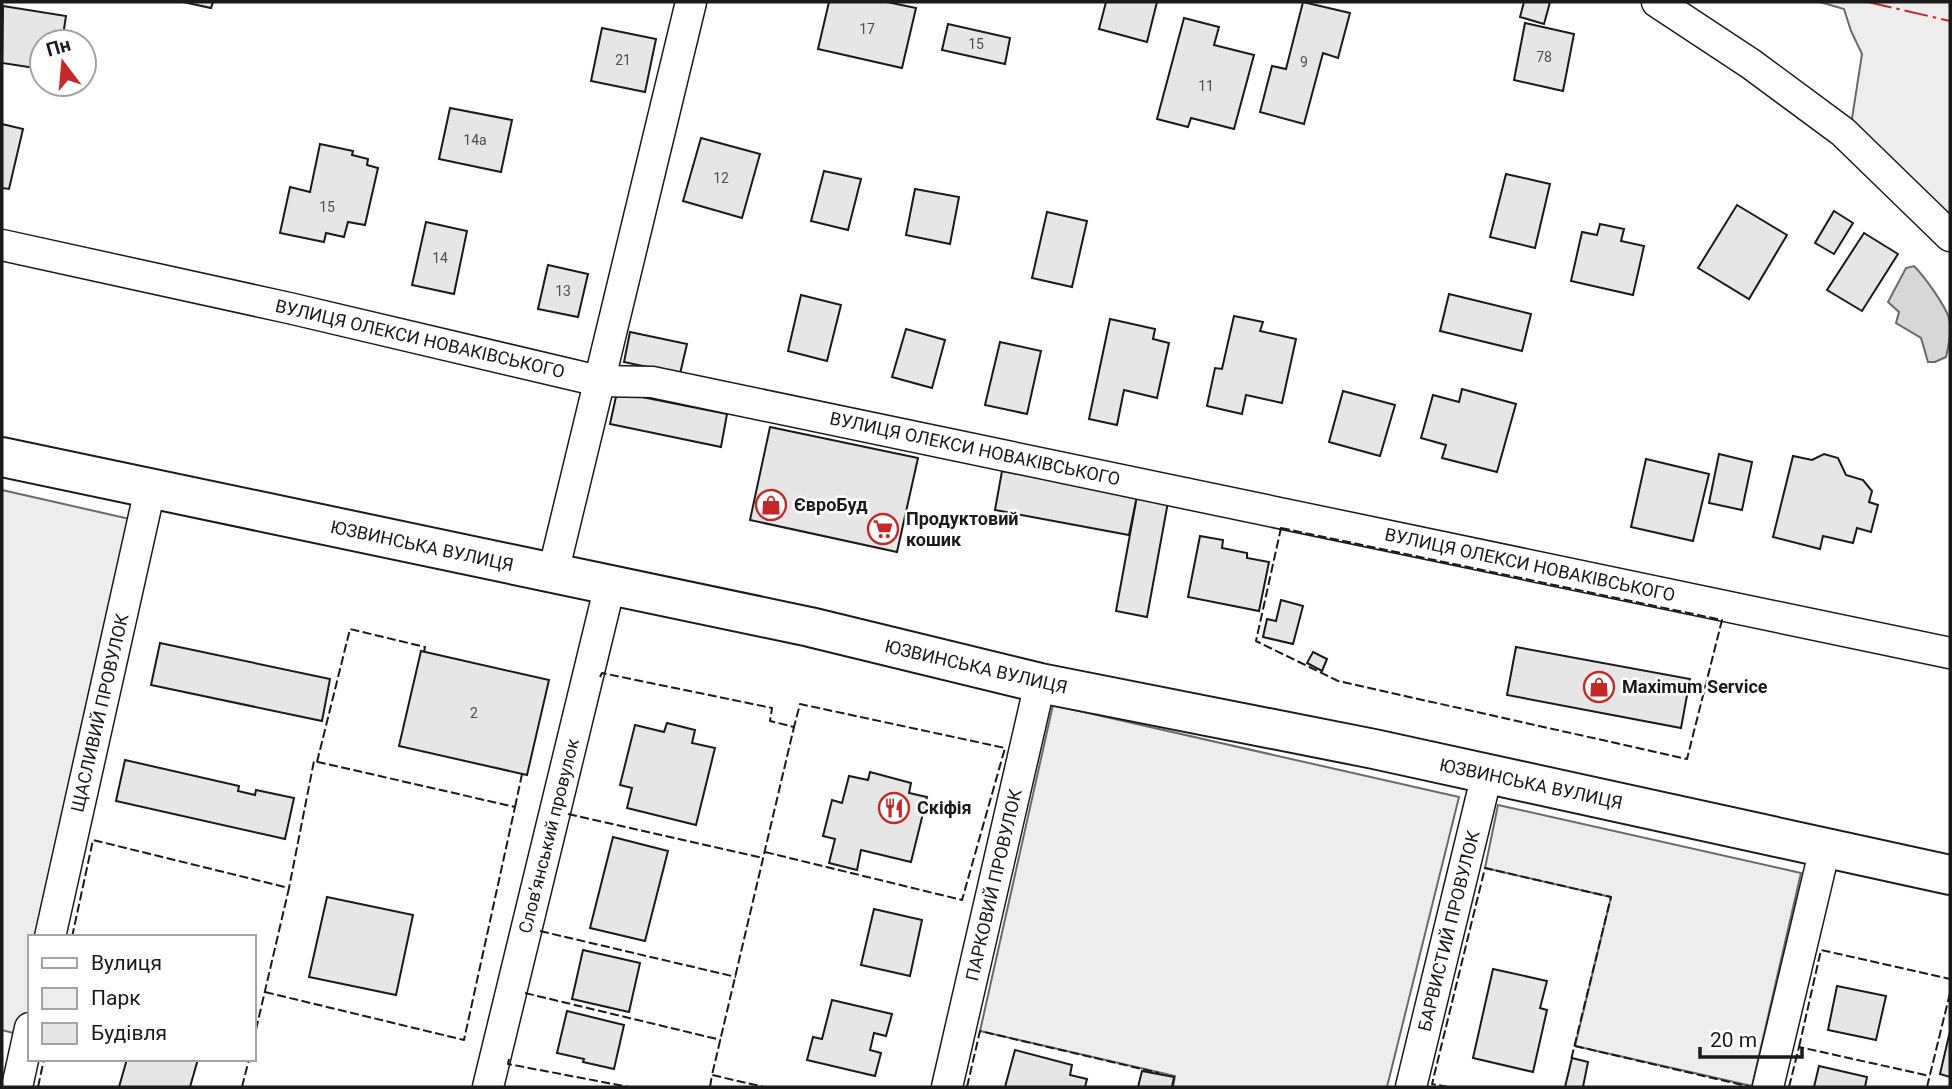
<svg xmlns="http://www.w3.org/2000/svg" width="1952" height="1089" viewBox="0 0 1952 1089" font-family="Roboto,sans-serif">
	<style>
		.green { fill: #ededed; stroke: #6a6a6a; stroke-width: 2 }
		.water { fill: #d7d7d7; stroke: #6a6a6a; stroke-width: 2 }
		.building { fill: #e6e6e6; stroke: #1a1a1a; stroke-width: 2 }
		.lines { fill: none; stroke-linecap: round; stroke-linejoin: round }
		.street-casing { stroke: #1a1a1a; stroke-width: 33 }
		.secondary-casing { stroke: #1a1a1a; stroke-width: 42 }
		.street { stroke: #fff; stroke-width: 30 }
		.secondary { stroke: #fff; stroke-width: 38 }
		.fence { stroke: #1a1a1a; stroke-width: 2; stroke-dasharray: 9 3.5; stroke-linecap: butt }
		.power { stroke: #c62828; stroke-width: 2; stroke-dasharray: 24 5 3.5 5; stroke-linecap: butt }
		.labels { text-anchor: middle; stroke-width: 5; stroke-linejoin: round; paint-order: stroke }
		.number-label { font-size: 14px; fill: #4d4d4d }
		.street-label { font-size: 18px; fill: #1a1a1a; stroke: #fff }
		.poi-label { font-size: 18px; font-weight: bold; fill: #1a1a1a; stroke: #fff; text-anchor: start }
	</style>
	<rect width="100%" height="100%" fill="#fff"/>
	<g class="green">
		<polygon points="1820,2 1950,2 1950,234 1851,125 1862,54 1851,31 1844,9"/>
		<polygon points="2,490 143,522 50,937 30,937 30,1028 28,1037 2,1030"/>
		<polygon points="1053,705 1459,797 1387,1087 1173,1087 1175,1076 980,1031"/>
		<polygon points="1498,805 1801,873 1752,1086 1575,1046 1611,897 1485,868"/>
	</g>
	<path class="water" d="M 1914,266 C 1924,276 1945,305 1949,318 C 1952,330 1949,345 1946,357 L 1935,362 L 1928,362 L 1921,338 L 1896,323 L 1899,312 L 1888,302 L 1906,268 Z"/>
	<g class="building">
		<polygon points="183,2 213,2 211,8"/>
		<polygon points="829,2 887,2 916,8 902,68 818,49"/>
		<polygon points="1106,2 1157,2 1147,42 1099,29"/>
		<polygon points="1303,2 1350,13 1338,58 1323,53 1304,124 1260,112 1272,66 1286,69"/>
		<polygon points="1524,2 1550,2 1544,24 1520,17"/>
		<polygon points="3,6 66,16 62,42 42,42 42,69 2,63"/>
		<polygon points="1184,18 1219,27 1214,45 1254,55 1234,129 1191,118 1188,127 1157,119"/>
		<polygon points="1525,23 1574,34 1563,91 1514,80"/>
		<polygon points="948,24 1010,38 1005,64 942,50"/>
		<polygon points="602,28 656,39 645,92 591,81"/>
		<polygon points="450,108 512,120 501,172 439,159"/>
		<polygon points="2,124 23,129 9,189 2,188"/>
		<polygon points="701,138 760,154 742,218 683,201"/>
		<polygon points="320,144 353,151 352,155 368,159 367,165 378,168 365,225 348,222 344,237 326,233 324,242 280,233 290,187 310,192"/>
		<polygon points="824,171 861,179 848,230 811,221"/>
		<polygon points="1506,174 1550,184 1535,248 1490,237"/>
		<polygon points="915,189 959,197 950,244 906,235"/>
		<polygon points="1737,205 1787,235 1749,299 1698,268"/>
		<polygon points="1834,211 1853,223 1834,254 1815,243"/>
		<polygon points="1047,212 1087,221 1072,287 1032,278"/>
		<polygon points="426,222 467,231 454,294 412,285"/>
		<polygon points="1600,224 1624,229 1621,241 1644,246 1633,295 1571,281 1582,232 1597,235"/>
		<polygon points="1864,233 1898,254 1862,311 1827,290"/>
		<polygon points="548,265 588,274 578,317 538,309"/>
		<polygon points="1449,294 1531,314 1522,351 1440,331"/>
		<polygon points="801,295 841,305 827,361 788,351"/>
		<polygon points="1234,316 1263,322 1260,331 1296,339 1282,403 1246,395 1242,414 1207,406 1215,368 1222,369"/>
		<polygon points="1110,319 1155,329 1153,339 1169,343 1157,398 1124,390 1117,425 1089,419"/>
		<polygon points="906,329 945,340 932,388 892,377"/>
		<polygon points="630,332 687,344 680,374 624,362"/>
		<polygon points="1000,342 1041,351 1027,414 985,405"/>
		<polygon points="1462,389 1516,404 1497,472 1442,458 1446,445 1421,438 1433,395 1459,402"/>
		<polygon points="1343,391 1395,405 1380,456 1329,442"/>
		<polygon points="617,392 727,414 721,447 610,424"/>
		<polygon points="770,427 918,458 897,552 750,520"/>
		<polygon points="1719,454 1752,462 1742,510 1709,503"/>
		<polygon points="1824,454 1838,458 1846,475 1863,480 1872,491 1869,502 1878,505 1871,532 1857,528 1853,543 1823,536 1820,549 1773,537 1793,456 1812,460"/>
		<polygon points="1646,459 1709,474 1693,541 1631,527"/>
		<polygon points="1002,471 1137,496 1129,535 995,510"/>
		<polygon points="1137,496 1168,502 1147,617 1116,611"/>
		<polygon points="1200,536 1223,540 1222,548 1247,553 1247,558 1269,562 1259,611 1188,597"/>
		<polygon points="1281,600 1303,606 1293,644 1263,637 1267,619 1276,621"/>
		<polygon points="160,643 330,679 322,721 151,685"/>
		<polygon points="1516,647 1690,679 1681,728 1507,695"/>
		<polygon points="421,651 549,680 527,775 399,746"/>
		<polygon points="1313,652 1327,659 1322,671 1307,663"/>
		<polygon points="667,723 695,730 692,743 715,748 696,825 627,808 632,788 620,785 635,725 664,732"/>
		<polygon points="125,760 239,786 238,791 255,795 256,790 294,798 285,839 116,801"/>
		<polygon points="870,772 911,783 909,793 927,797 911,862 861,850 857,870 829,863 835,839 823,836 832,800 842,803 849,776 868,780"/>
		<polygon points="613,837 668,851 645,941 590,928"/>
		<polygon points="327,897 413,915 396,995 309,977"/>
		<polygon points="874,909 922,920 910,976 861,965"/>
		<polygon points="583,950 640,963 629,1012 572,999"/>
		<polygon points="1493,969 1547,981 1540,1008 1547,1010 1533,1072 1473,1058"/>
		<polygon points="1837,986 1886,996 1876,1040 1828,1030"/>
		<polygon points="832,1000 892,1014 886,1036 874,1033 870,1050 881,1053 875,1076 807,1060 813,1037 822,1039"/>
		<polygon points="567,1011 624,1025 614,1069 583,1062 584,1059 557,1053"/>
		<polygon points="1950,1031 1950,1077 1940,1074"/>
		<polygon points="1015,1050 1072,1065 1070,1075 1087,1079 1085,1087 1005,1087"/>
		<polygon points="1572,1058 1588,1062 1583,1087 1565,1087"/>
		<polygon points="127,1059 198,1059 190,1087 119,1087"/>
		<polygon points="1819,1066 1867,1077 1865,1087 1814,1087"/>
		<polygon points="1142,1071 1174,1077 1172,1087 1138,1087"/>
	</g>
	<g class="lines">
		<g class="street-casing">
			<g id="street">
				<polyline points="1657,2 1751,64 1843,132 1950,236"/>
				<polyline points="2,245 289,308 599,381 652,382 1950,653"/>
				<polyline points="553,573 691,2"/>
				<polyline points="50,937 150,489"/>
				<polyline points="17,1087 30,1028"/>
				<polyline points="488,1087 610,585"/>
				<polyline points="947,1087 1040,683"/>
				<polyline points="1411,1087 1487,774"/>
				<polyline points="1768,1087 1825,848"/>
			</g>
		</g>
		<g class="secondary-casing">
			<polyline id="secondary" points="2,457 810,627 1040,683 1374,749 1950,875"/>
		</g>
		<use href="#street" class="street"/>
		<use href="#secondary" class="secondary"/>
		<g class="fence">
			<polygon points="1281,528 1722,620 1687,759 1338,681 1256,641"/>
			<polyline points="600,677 602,673 772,708 770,721 794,727 712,1075"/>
			<polyline points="317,762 350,629 425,647 424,652"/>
			<polyline points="515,807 522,774"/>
			<polyline points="568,814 763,858"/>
			<polyline points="765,852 962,900 1005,748 800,704 794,727"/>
			<polyline points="540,931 736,977"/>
			<polyline points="72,937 93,840 289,888 254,1038"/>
			<polyline points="265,992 464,1040 515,807 314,761 289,888"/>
			<polyline points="525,993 721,1040"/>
			<polyline points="1575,1046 1751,1087"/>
			<polyline points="1799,1047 1821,950 1950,979"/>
			<polyline points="509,1059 508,1064 629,1087"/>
			<polyline points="38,1087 44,1059"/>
			<polyline points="242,1087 249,1059"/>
			<polyline points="710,1087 712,1075 764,1087"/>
			<polyline points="967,1087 980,1031 1159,1073"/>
			<polyline points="1448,1087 1432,1084 1485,868 1611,897 1571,1060"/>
			<polyline points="1789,1087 1799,1047 1930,1076"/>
			<polyline points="1927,1087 1950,993"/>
		</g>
		<polyline class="power" points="1868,2 1950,21"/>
	</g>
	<defs>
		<g id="shop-ring" transform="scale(1.575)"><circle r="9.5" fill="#fff" stroke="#c62828" stroke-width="1.5"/><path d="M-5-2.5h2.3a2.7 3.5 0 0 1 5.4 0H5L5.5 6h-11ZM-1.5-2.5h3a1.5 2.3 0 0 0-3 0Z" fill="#c62828"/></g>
		<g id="supermarket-ring" transform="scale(1.575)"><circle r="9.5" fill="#fff" stroke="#c62828" stroke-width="1.5"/><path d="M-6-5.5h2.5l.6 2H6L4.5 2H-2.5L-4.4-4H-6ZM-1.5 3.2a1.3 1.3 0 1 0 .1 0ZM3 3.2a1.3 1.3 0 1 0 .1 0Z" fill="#c62828"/></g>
		<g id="restaurant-ring" transform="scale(1.575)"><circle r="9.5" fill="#fff" stroke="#c62828" stroke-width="1.5"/><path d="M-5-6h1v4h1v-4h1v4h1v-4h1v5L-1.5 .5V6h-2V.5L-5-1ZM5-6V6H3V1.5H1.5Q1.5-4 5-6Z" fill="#c62828"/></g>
	</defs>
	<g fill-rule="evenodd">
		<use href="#shop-ring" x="771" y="505"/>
		<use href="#supermarket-ring" x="883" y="529"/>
		<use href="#shop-ring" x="1599" y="687"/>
		<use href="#restaurant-ring" x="894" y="808"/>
	</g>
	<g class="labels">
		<g class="number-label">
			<text x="867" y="34">17</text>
			<text x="976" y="49">15</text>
			<text x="1544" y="62">78</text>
			<text x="623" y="65">21</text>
			<text x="1304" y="67">9</text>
			<text x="1206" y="91">11</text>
			<text x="475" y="145">14а</text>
			<text x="721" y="183">12</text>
			<text x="327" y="212">15</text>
			<text x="440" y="263">14</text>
			<text x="563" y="296">13</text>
			<text x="474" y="718">2</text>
		</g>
		<g class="street-label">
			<text transform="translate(420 339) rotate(13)" y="6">ВУЛИЦЯ ОЛЕКСИ НОВАКІВСЬКОГО</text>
			<text transform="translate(975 449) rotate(12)" y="6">ВУЛИЦЯ ОЛЕКСИ НОВАКІВСЬКОГО</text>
			<text transform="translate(422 546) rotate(12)" y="6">ЮЗВИНСЬКА ВУЛИЦЯ</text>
			<text transform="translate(1530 565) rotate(12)" y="6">ВУЛИЦЯ ОЛЕКСИ НОВАКІВСЬКОГО</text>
			<text transform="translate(976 667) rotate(13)" y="6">ЮЗВИНСЬКА ВУЛИЦЯ</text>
			<text transform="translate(100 713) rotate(-77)" y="6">ЩАСЛИВИЙ ПРОВУЛОК</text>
			<text transform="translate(1531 784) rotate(12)" y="6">ЮЗВИНСЬКА ВУЛИЦЯ</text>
			<text transform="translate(549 836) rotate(-76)" y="6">Словʼянський провулок</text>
			<text transform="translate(994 885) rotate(-77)" y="6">ПАРКОВИЙ ПРОВУЛОК</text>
			<text transform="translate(1449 931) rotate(-76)" y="6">БАРВИСТИЙ ПРОВУЛОК</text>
		</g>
		<g class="poi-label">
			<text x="794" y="511">ЄвроБуд</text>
			<text x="906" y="525">Продуктовий<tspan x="906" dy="21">кошик</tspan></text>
			<text x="1622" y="693">Maximum Service</text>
			<text x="917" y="814">Скіфія</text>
		</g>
	</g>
	<rect width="1952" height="1089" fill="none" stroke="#1a1a1a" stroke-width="7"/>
	<rect x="28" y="935" width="228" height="126" fill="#ffffff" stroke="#a3a3a3" stroke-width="2"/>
	<rect x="42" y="958" width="35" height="10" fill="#ffffff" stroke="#a3a3a3" stroke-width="2"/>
	<text x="91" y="970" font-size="21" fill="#1a1a1a">Вулиця</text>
	<rect x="42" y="988" width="35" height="21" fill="#ededed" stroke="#a3a3a3" stroke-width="2"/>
	<text x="91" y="1005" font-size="21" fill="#1a1a1a">Парк</text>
	<rect x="42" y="1023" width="35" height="21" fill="#e6e6e6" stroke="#a3a3a3" stroke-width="2"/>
	<text x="91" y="1040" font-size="21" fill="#1a1a1a">Будівля</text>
	<g transform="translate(63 63) rotate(344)"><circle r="33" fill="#ffffff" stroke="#a3a3a3" stroke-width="2"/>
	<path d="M0-5L12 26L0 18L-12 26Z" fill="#c62828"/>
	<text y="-10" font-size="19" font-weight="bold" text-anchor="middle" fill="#1a1a1a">Пн</text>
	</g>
	<path d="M1700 1047v10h102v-10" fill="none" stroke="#1a1a1a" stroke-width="3.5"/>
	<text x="1710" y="1047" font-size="21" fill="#1a1a1a" stroke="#ffffff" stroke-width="5" paint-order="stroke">20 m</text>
</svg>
